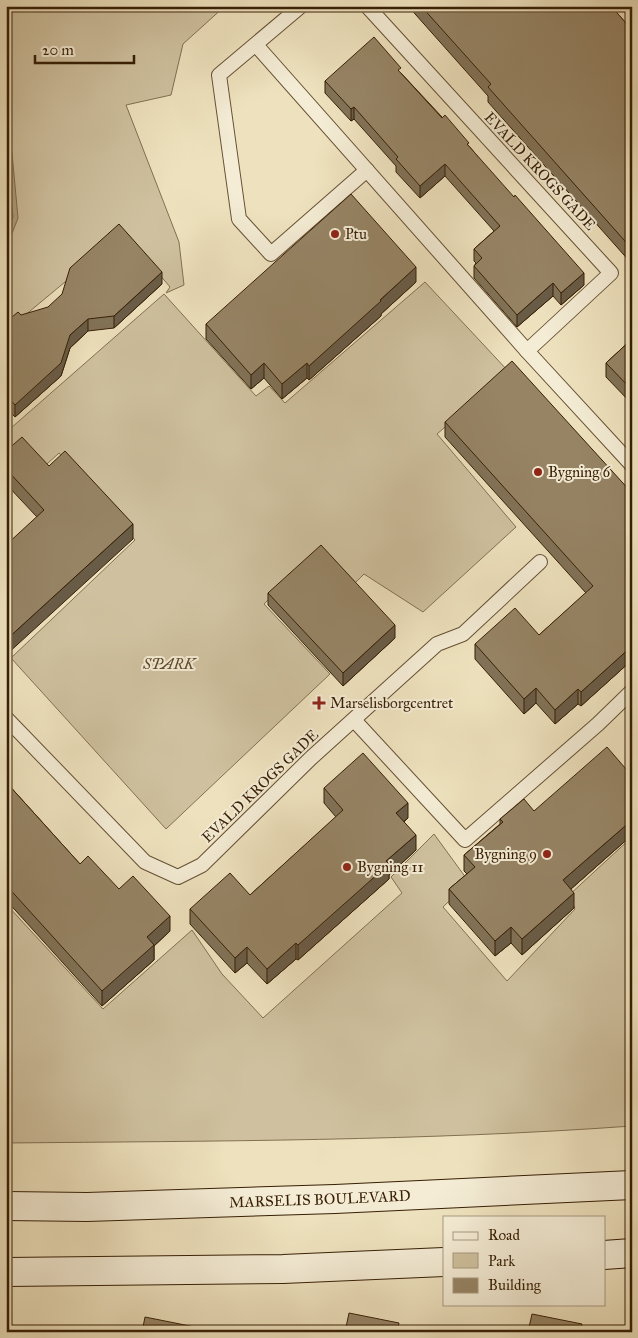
<svg xmlns="http://www.w3.org/2000/svg" width="638" height="1338" viewBox="0 0 638 1338" font-family="'IM FELL Great Primer',serif">
	<style>
		.green { fill: #cfc19f; stroke: #837052 }
		.water { fill: #b0a07f; stroke: #806c4e }
		.lines { fill: none; stroke-linecap: round; stroke-linejoin: round }
		.shore { stroke: #746042; stroke-width: 1 }
		.service-casing { stroke: #655033; stroke-width: 16 }
		.secondary-casing { stroke: #371f05; stroke-width: 30 }
		.service { stroke: #f4ecd5; stroke-width: 14 }
		.secondary { stroke: #f4ecd5; stroke-width: 28 }
		.wall { fill: #817257; stroke: #371f05 }
		.shaded-wall { fill: #695c47; stroke: #371f05 }
		.building { fill: #968465; stroke: #371f05 }
		.poi-dot { fill: #8f2418; stroke: #f4ecd5; stroke-width: 2 }
		.labels { text-anchor: middle; stroke-width: 4; stroke-linejoin: round; paint-order: stroke }
		.street-label { font-size: 15px; fill: #371f05; stroke: #f4ecd5 }
		.poi-label { font-size: 15px; fill: #371f05; stroke: #f4ecd5; text-anchor: start }
		.park-label { font-size: 15px; font-style: italic; fill: #5d482c; stroke: #f4ecd5 }
	</style>
	<rect width="100%" height="100%" fill="#eee2be"/>
	<filter id="stains"><feTurbulence type="fractalNoise" baseFrequency=".004" numOctaves="4"/><feColorMatrix values="0 0 0 0 .2 0 0 0 0 .09 0 0 0 0 .02 0 0 0 .5 -.17"/></filter>
	<radialGradient id="worn" r=".72"><stop offset=".6" stop-color="#630" stop-opacity="0"/><stop offset="1" stop-color="#630" stop-opacity=".3"/></radialGradient>
	<g class="green">
		<polygon points="6,6 225,6 183,44 171,95 126,105 179,242 184,285 166,293 170,287 124,233 6,331"/>
		<polygon points="425,282 509,372 437,434 516,527 423,612 364,574 352,586 318,551 264,604 330,674 166,829 11,658 135,540 59,453 15,493 6,483 6,423 11,428 164,294 256,396 269,386 285,403"/>
		<path d="M 434,834 L 469,882 L 443,907 L 507,981 L 575,909 L 568,896 L 632,837 L 632,1126 C 424,1141 215,1141 6,1143 L 6,904 L 103,1009 L 192,930 L 222,974 L 263,1018 L 402,893 L 391,877 Z"/>
	</g>
	<polygon class="water" points="6,145 12,153 18,218 6,249"/>
	<g class="lines">
		<polyline class="shore" points="6,154 13,217 6,235"/>
		<g class="service-casing">
			<g id="service">
				<polyline points="301,6 219,75 239,219 271,254 367,170"/>
				<polyline points="367,6 611,273 527,351"/>
				<polyline points="256,45 527,351 632,465"/>
				<polyline points="6,718 145,862 178,877 202,865 311,758 437,644 463,634 540,562"/>
				<polyline points="354,720 465,840 598,724 632,691"/>
			</g>
		</g>
		<g class="secondary-casing">
			<g id="secondary">
				<path id="s1" d="M 6,1206 L 87,1207 L 335,1199 L 632,1185"/>
				<polyline points="604,1255 632,1253"/>
				<polyline points="6,1272 283,1269 444,1262"/>
			</g>
		</g>
		<use href="#service" class="service"/>
		<use href="#secondary" class="secondary"/>
	</g>
	<g class="wall">
		<polygon points="408,6 611,6 632,30 632,264 488,102 488,96"/>
		<polygon points="401,73 469,146 584,285 561,305 553,296 517,327 474,278 474,266 476,263 474,261 474,249 494,231 445,176 420,198 396,172 396,166 354,119 351,121 325,93 325,81"/>
		<polygon points="416,282 381,314 381,316 309,380 307,378 282,399 264,378 251,389 206,339 206,324"/>
		<polygon points="162,284 114,328 88,331 70,348 61,376 15,417 6,408 6,322"/>
		<polygon points="632,339 632,404 606,377 606,363"/>
		<polygon points="445,422 632,493 632,660 581,706 578,704 555,724 536,703 524,714 475,659 475,644 539,635 586,593 445,437"/>
		<polygon points="6,451 49,466 133,539 37,517 6,484"/>
		<polygon points="268,593 395,638 343,686 268,605"/>
		<polygon points="6,782 80,864 119,889 170,931 154,946 154,960 102,1006 6,900"/>
		<polygon points="324,788 408,818 404,822 416,850 389,875 389,879 298,960 296,959 267,984 247,963 235,973 190,924 190,909 250,895 336,817 324,803"/>
		<polygon points="534,811 632,835 571,889 574,908 522,955 511,943 495,956 449,904 449,889 467,874 464,871 464,855 500,824 500,819"/>
	</g>
	<g class="shaded-wall">
		<polygon points="354,107 354,119 351,121 351,109"/>
		<polygon points="445,164 445,176 420,198 420,186"/>
		<polygon points="416,267 416,282 381,314 381,316 309,380 309,366"/>
		<polygon points="162,272 162,284 114,328 114,316"/>
		<polygon points="584,273 584,285 561,305 561,293"/>
		<polygon points="553,283 553,296 517,327 517,315"/>
		<polygon points="88,319 88,331 70,348 61,376 15,417 15,405 70,335"/>
		<polygon points="264,363 264,378 251,389 251,375"/>
		<polygon points="307,363 307,378 282,399 282,384"/>
		<polygon points="133,524 133,539 6,655 6,640"/>
		<polygon points="395,625 395,638 343,686 343,673"/>
		<polygon points="632,646 632,660 581,706 581,692"/>
		<polygon points="536,688 536,703 524,714 524,699"/>
		<polygon points="578,689 578,704 555,724 555,710"/>
		<polygon points="408,803 408,818 396,828 396,813"/>
		<polygon points="632,820 632,835 563,896 563,880"/>
		<polygon points="416,835 416,850 389,875 389,879 298,960 298,945 386,861"/>
		<polygon points="574,893 574,908 522,955 522,939"/>
		<polygon points="170,916 170,931 154,946 154,960 102,1006 102,991 147,937"/>
		<polygon points="511,927 511,943 495,956 495,941"/>
		<polygon points="296,943 296,959 267,984 267,969"/>
		<polygon points="247,947 247,963 235,973 235,958"/>
	</g>
	<g class="building">
		<polygon points="421,6 611,6 632,30 632,249 488,87 491,84"/>
		<polygon points="374,37 401,68 398,70 442,118 445,115 469,143 467,144 514,197 515,195 584,273 561,293 553,283 517,315 474,266 482,258 474,249 500,226 445,164 420,186 396,159 398,157 354,107 351,109 325,81"/>
		<polygon points="351,194 416,267 380,300 381,301 309,366 307,363 282,384 264,363 251,375 206,324"/>
		<polygon points="119,224 162,272 114,316 88,319 70,335 61,363 15,405 6,395 6,322 18,312 21,315 48,307 62,294 70,268"/>
		<polygon points="632,339 632,390 606,363"/>
		<polygon points="512,361 632,493 632,646 581,692 578,689 555,710 536,688 524,699 475,644 515,608 539,635 593,586 445,422"/>
		<polygon points="22,437 49,466 65,451 133,524 6,640 6,545 44,510 6,469 6,451"/>
		<polygon points="321,545 395,625 343,673 268,593"/>
		<polygon points="607,747 632,776 632,820 563,880 574,893 522,939 511,927 495,941 449,889 475,867 464,855 503,822 500,819 524,799 534,811"/>
		<polygon points="363,753 408,803 396,813 416,835 386,861 389,864 298,945 296,943 267,969 247,947 235,958 190,909 230,873 250,895 343,810 324,788"/>
		<polygon points="6,782 80,864 88,856 119,889 133,876 170,916 147,937 154,945 102,991 6,885"/>
		<polygon points="349,1313 399,1323 397,1332 345,1332"/>
		<polygon points="532,1314 582,1324 580,1332 528,1332"/>
		<polygon points="145,1317 195,1327 194,1332 142,1332"/>
	</g>
	<g class="poi-dot">
		<circle cx="335" cy="234" r="5"/>
		<circle cx="538" cy="472" r="5"/>
		<path d="M316.5 695.5h5v5h5v5h-5v5h-5v-5h-5v-5h5z"/>
		<circle cx="547" cy="854" r="5"/>
		<circle cx="347" cy="867" r="5"/>
	</g>
	<g class="labels">
		<g class="street-label">
			<text transform="translate(540 171) rotate(47)" y="5">EVALD KROGS GADE</text>
			<text transform="translate(260 786) rotate(-44)" y="5">EVALD KROGS GADE</text>
			<text dy="5" stroke="none"><textPath href="#s1" startOffset="314">MARSELIS BOULEVARD</textPath></text>
		</g>
		<g class="poi-label">
			<text x="345" y="239">Ptu</text>
			<text x="548" y="477">Bygning 6</text>
			<text x="330" y="708">Marselisborgcentret</text>
			<text x="537" y="859" text-anchor="end">Bygning 9</text>
			<text x="357" y="872">Bygning 11</text>
		</g>
		<g class="park-label">
			<text x="169" y="669">SPARK</text>
		</g>
	</g>
	<rect width="638" height="1338" fill="none" stroke="#eee2be" stroke-width="25"/>
	<rect x="8" y="8" width="623" height="1323" fill="none" stroke="#371f05" stroke-width="2.5"/>
	<rect x="12" y="12" width="613" height="1313" fill="none" stroke="#371f05"/>
	<rect x="443" y="1216" width="162" height="90" fill="#f4ecd5" stroke="#a89a82"/>
	<rect x="453" y="1232" width="25" height="8" fill="#f4ecd5" stroke="#a89a82"/>
	<text x="488" y="1240" font-size="15" fill="#371f05">Road</text>
	<rect x="453" y="1253" width="25" height="15" fill="#cfc19f" stroke="#a89a82"/>
	<text x="488" y="1266" font-size="15" fill="#371f05">Park</text>
	<rect x="453" y="1278" width="25" height="15" fill="#968465" stroke="#a89a82"/>
	<text x="488" y="1290" font-size="15" fill="#371f05">Building</text>
	<path d="M35 55v8h99v-8" fill="none" stroke="#371f05" stroke-width="2.5"/>
	<text x="42" y="55" font-size="15" fill="#371f05" stroke="#f4ecd5" stroke-width="4" paint-order="stroke">20 m</text>
	<rect width="100%" height="100%" filter="url(#stains)"/>
	<rect width="100%" height="100%" fill="url(#worn)"/>
</svg>
